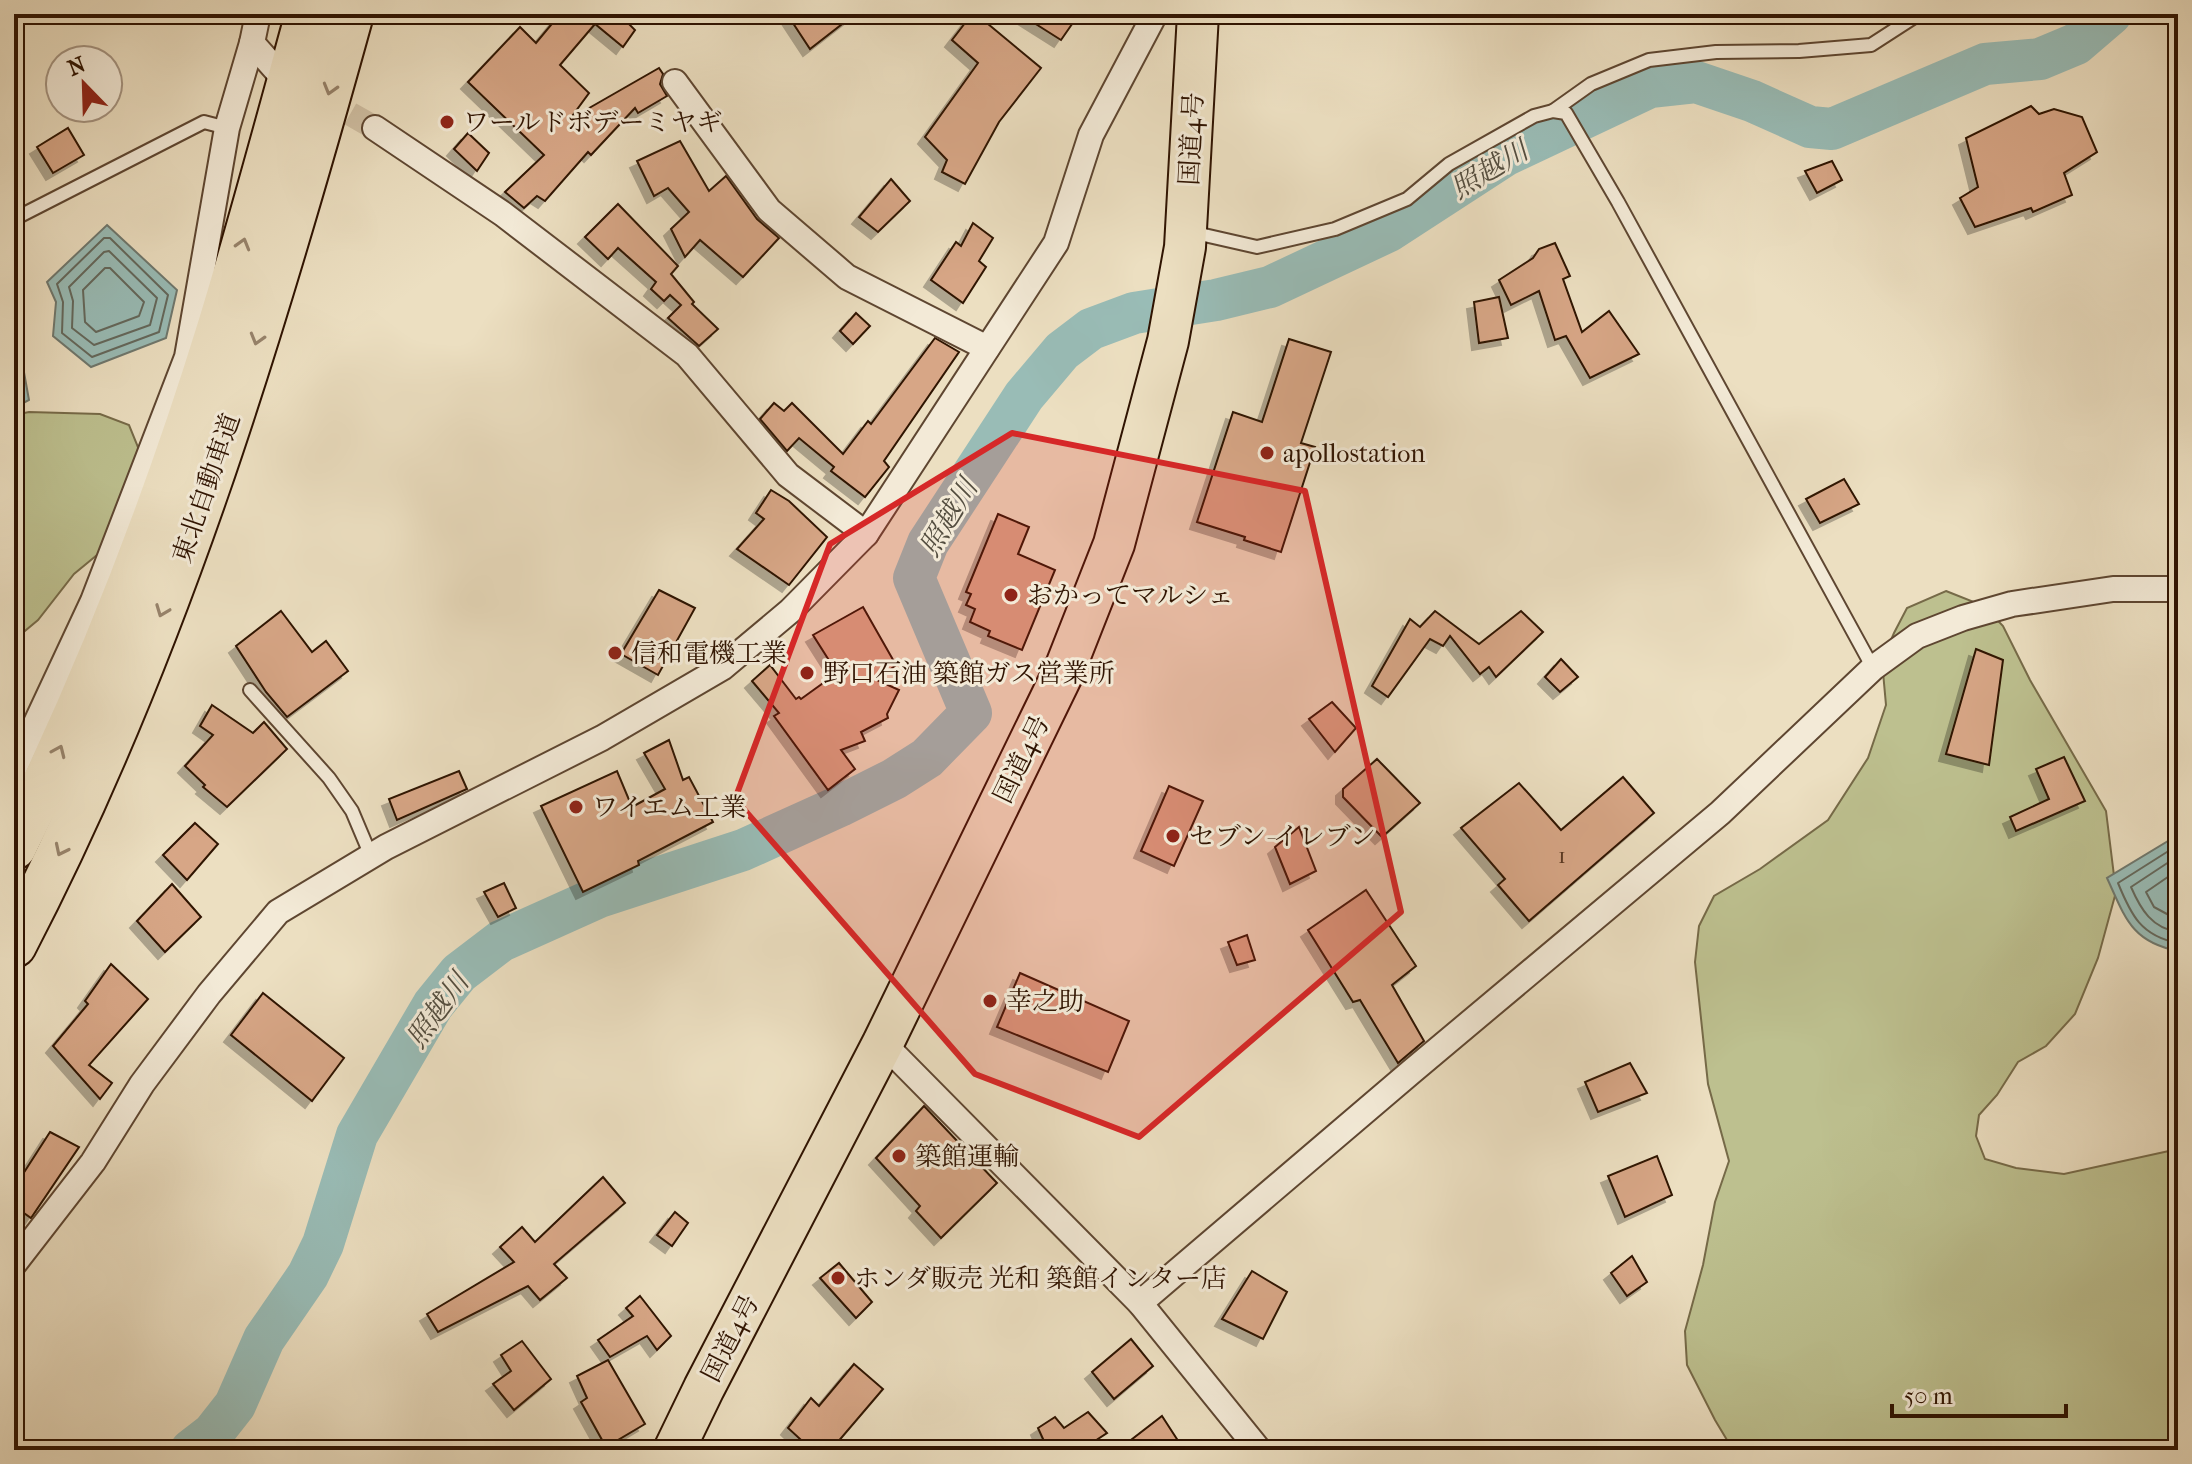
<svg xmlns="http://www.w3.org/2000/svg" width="2192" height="1464" viewBox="0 0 2192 1464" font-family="'IM FELL French Canon','Noto Serif JP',serif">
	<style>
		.green { fill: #bdc08f; stroke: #766a48; stroke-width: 2 }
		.water { fill: #99bcb6; stroke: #6f786e; stroke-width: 2 }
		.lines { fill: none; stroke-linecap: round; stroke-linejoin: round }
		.shore { stroke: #64685c; stroke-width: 2 }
		.river { stroke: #99bcb6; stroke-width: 42 }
		.building { fill: #d7a686; stroke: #2f1301; stroke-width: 2; filter: url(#shadow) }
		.minor-tunnel { stroke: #d0c0a4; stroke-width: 24; stroke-dasharray: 24 12; stroke-linecap: butt }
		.service-casing { stroke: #5e4631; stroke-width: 16 }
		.minor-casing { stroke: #5e4631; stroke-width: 28 }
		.trunk-casing { stroke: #2f1301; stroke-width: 44 }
		.motorway-casing { stroke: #2f1301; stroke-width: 48 }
		.service { stroke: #f3ead7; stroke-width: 12 }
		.minor { stroke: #f3ead7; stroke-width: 24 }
		.trunk { stroke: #ecdfc1; stroke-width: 40 }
		.motorway { stroke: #ecdfc1; stroke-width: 44 }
		.oneway { stroke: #97836b }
		.marked { fill: #d62828; fill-opacity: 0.2; stroke: #d62828; stroke-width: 6; stroke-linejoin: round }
		.poi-dot { fill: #8f2418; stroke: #f3ead7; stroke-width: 3 }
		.labels { text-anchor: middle; stroke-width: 6; stroke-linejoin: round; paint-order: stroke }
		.number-label { font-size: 22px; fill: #593822 }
		.poi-label { font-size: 26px; fill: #2f1301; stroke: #f3ead7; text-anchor: start }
		.street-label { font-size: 26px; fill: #2f1301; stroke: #f3ead7 }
		.water-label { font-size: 28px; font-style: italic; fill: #544e40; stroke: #f3ead7 }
	</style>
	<defs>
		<filter id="shadow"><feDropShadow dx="-7" dy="7" stdDeviation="0" flood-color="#0004"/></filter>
	</defs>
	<rect width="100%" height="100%" fill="#ecdfc1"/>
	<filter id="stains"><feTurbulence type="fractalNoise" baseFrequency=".0025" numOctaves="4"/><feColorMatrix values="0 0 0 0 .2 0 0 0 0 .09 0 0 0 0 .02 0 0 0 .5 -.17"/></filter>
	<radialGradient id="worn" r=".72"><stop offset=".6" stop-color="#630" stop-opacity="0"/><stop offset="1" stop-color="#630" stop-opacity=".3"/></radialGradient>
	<g class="green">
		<polygon points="29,412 100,414 129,425 140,452 114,541 74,574 38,620 14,640 14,415"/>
		<polygon points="1946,591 1984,606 2003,626 2030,680 2106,811 2116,892 2098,958 2075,1014 2046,1046 2018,1062 1997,1095 1979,1115 1976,1136 1985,1159 2016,1168 2064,1174 2178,1149 2178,1450 1733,1450 1715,1420 1687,1365 1685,1331 1703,1265 1715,1202 1729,1161 1708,1084 1695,962 1699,926 1714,896 1760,869 1828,820 1868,758 1886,705 1882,661 1894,633 1907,608"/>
	</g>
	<g class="water">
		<polygon points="107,225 177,290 166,338 91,367 53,336 56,302 47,282"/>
		<polygon points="14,317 29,400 14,408"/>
		<path d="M 2178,835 L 2178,951 C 2131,942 2125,917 2107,878 Z"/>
	</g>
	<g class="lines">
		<g class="shore">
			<polygon points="104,238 110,238 168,295 159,332 92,357 62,333 63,302 57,284"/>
			<polygon points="109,251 157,298 150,325 94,345 72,328 73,301 69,287 104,252"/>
			<polygon points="105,268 110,268 144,302 139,316 96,332 85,322 83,290"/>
			<path d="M 2178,845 L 2118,883 C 2131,915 2141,936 2178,943"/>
			<path d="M 2178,856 L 2131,887 C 2141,910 2152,928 2178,932"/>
			<polyline points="2178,870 2146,892 2154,907 2178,920"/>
		</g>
		<polyline class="river" points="191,1450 213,1433 235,1405 264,1339 308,1275 323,1244 357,1135 433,1005 459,973 501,941 599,897 743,850 840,806 894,779 927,758 971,713 914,578 928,543 1024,396 1062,351 1091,329 1134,313 1216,300 1270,287 1389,231 1506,155 1650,87 1696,82 1752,101 1810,127 1832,129 1985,64 2040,59 2076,44 2111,14"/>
	</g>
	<g class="building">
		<polygon points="560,14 619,14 635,30 623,47 595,24 560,65 589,93 570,119 659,68 663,74 660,84 667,96 638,113 635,108 591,155 588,152 545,201 537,196 524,208 505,192 544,155 468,82 520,27 536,43"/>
		<polygon points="787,14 855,14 810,49"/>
		<polygon points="972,14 976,14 1041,68 999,122 965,184 942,172 947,160 925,137 978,63 952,40"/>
		<polygon points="1020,14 1079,14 1061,40"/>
		<polygon points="2031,106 2039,114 2054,109 2082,117 2097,152 2064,173 2072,195 2033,212 2031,208 1975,227 1960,198 1978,187 1966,138"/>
		<polygon points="68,128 84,155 53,173 37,147"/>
		<polygon points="468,133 489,153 477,171 454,149"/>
		<polygon points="680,141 709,191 726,176 757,219 779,238 743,277 700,240 685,257 671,229 689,212 668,188 654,196 637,161"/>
		<polygon points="1832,161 1842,180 1817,193 1805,171"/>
		<polygon points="891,179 910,201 878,232 859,217"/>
		<polygon points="618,204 678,266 671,274 694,302 692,304 718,329 699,346 668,318 681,305 670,295 664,301 651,289 656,282 618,248 608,259 585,237"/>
		<polygon points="973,223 993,238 979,261 986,267 963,303 931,280 956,242 961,246"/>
		<polygon points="1555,243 1570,276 1563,279 1582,332 1609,311 1639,354 1590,378 1566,336 1555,340 1539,291 1511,305 1499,280 1533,258 1539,249"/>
		<polygon points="1499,297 1508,338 1479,343 1474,302"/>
		<polygon points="856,313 870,326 853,344 840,331"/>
		<polygon points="935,338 959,352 884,461 889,467 865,497 831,471 834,467 799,438 787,451 760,419 774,403 784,411 792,403 843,454 868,421 871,424"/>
		<polygon points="1289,339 1331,352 1301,443 1315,447 1281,552 1244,540 1245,537 1197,522 1233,412 1262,422"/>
		<polygon points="1844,479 1859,504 1820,523 1806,499"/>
		<polygon points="771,490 789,501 827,537 789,585 737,549 764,519 756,513"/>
		<polygon points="998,514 1029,527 1018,554 1055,570 1022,650 988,636 990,631 970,622 975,609 966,605 971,594 966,592"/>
		<polygon points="659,590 695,608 658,675 621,654"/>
		<polygon points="863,607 896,665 877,680 899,690 887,714 888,718 861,732 865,741 841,750 855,769 828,790 774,716 779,713 752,681 770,665 796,699 799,697 801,699 837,673 813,635"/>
		<polygon points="281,611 312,652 326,641 348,671 287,717 266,692 236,646"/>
		<polygon points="1435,611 1479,644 1521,611 1543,632 1496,677 1489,667 1480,674 1450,636 1443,646 1430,639 1388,697 1372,686 1410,619 1420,627"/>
		<polygon points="1976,649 2003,660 1989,765 1946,754"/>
		<polygon points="1561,659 1578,677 1560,692 1545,677"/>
		<polygon points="1332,702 1356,728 1335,752 1309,719"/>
		<polygon points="212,705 253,733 264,722 287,749 227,807 203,787 205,785 185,766 213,735 200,726"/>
		<polygon points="669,740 683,780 689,777 713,822 638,861 639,865 583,892 541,806 617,771 632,807 665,789 644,753"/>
		<polygon points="2064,757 2085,801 2016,831 2010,817 2049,799 2036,769"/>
		<polygon points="1377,759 1420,803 1382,837 1343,797 1343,789"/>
		<polygon points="459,771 467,789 397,820 389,799"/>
		<polygon points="1623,777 1654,813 1529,921 1498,885 1505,879 1461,828 1519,783 1561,830"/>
		<polygon points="1169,786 1203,801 1174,866 1141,851"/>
		<polygon points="195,823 218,844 187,880 163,855"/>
		<polygon points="1299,827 1316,871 1290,884 1275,847"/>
		<polygon points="504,883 516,908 498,917 484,892"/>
		<polygon points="172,884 201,917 165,952 137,921"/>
		<polygon points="1366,890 1416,966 1392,985 1424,1041 1398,1063 1360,1000 1353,1002 1308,930"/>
		<polygon points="1247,935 1255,960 1237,965 1228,942"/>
		<polygon points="111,964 148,999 89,1065 112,1083 100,1099 53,1046 88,1004 85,1001"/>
		<polygon points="1020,973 1129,1021 1108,1072 997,1027"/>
		<polygon points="263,993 344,1058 312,1101 231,1035"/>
		<polygon points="1630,1063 1647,1093 1598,1112 1585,1082"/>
		<polygon points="924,1106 997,1183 941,1238 916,1211 920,1206 876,1158"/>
		<polygon points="50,1132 79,1147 31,1218 14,1206 14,1188"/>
		<polygon points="1657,1156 1672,1195 1625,1217 1608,1176"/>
		<polygon points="603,1177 625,1203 554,1264 567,1278 540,1300 528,1286 438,1332 427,1314 514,1262 500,1247 522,1227 535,1242"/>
		<polygon points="675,1212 688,1223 672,1246 657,1235"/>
		<polygon points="1632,1256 1647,1282 1627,1296 1611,1273"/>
		<polygon points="839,1263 872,1302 856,1318 820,1278"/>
		<polygon points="1252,1271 1287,1292 1263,1339 1222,1319"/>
		<polygon points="640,1296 671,1336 657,1350 647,1336 610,1357 598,1340 633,1316 626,1308"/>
		<polygon points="1131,1339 1153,1366 1114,1399 1092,1372"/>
		<polygon points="522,1341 551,1379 514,1410 493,1384 511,1371 501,1355"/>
		<polygon points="608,1360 645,1424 606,1447 581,1402 587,1398 577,1376"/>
		<polygon points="854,1364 883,1389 831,1450 812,1450 788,1428 811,1398 819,1406"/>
		<polygon points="1088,1412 1107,1433 1081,1450 1048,1450 1038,1428 1055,1417 1064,1428"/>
		<polygon points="1162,1416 1184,1450 1118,1450"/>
	</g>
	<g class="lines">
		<polyline class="minor-tunnel" points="319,96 375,128"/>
		<g class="service-casing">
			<g id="service">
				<polyline points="1553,111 1591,84 1649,60 1716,52 1799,51 1871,45 1919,14"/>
				<polyline points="14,219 204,122 227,128"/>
				<polyline points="1191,232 1257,247 1335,229 1407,199 1449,164 1534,116 1553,111 1566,113 1618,202 1873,668"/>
				<polyline points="250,690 329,778 352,811 371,856"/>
			</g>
		</g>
		<g class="minor-casing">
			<g id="minor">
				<polyline points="252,43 277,71"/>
				<polyline points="675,82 769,210 847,277 987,348"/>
				<polyline points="375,128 503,214 687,355 788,475 866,534"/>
				<polyline points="14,770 93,601 187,357 227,128 252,43 258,14"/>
				<polyline points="883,1043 1140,1303 1259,1450"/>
				<polyline points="14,1264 93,1162 142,1084 209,994 278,912 386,847 602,738 722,668 790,611 866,534 1056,243 1091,135 1155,14"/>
				<polyline points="1140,1303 1411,1072 1720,813 1873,668 1917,636 1963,618 2012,604 2113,589 2178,589"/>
			</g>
		</g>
		<g class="trunk-casing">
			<polyline id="trunk" points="674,1450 704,1388 883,1043 1064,671 1114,544 1168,341 1185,247 1198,14"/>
		</g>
		<g class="motorway-casing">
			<g id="motorway">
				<path d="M 14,847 C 96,681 164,507 219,329 C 251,225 279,119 308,14"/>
				<path d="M 14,945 C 167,651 263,332 351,14"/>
			</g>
		</g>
		<use href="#service" class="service"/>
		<use href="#minor" class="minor"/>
		<use href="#trunk" class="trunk"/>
		<use href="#motorway" class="motorway"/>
	</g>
	<defs><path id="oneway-chevron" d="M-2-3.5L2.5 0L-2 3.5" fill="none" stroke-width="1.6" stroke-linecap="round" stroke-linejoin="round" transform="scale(2)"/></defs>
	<g class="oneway">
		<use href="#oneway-chevron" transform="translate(330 89) rotate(106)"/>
		<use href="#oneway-chevron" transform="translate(243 244) rotate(-74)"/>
		<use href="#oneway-chevron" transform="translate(257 339) rotate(106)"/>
		<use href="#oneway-chevron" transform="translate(162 611) rotate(111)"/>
		<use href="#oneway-chevron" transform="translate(59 751) rotate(-66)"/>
		<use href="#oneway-chevron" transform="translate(61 850) rotate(116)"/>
	</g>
	<path class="marked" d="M 1012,433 L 1305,491 L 1401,912 L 1139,1137 L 975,1074 L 735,799 L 830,544 Z"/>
	<g class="poi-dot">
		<circle cx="447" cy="122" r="8"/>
		<circle cx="1267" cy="453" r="8"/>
		<circle cx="1011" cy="595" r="8"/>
		<circle cx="615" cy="653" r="8"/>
		<circle cx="807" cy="673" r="8"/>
		<circle cx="576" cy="807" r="8"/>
		<circle cx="1173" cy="836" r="8"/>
		<circle cx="990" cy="1001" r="8"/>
		<circle cx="899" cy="1156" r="8"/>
		<circle cx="838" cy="1278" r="8"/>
	</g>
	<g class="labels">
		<g class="number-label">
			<text x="1562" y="863">1</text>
		</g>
		<g class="poi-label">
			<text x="463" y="131">ワールドボデーミヤギ</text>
			<text x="1283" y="462">apollostation</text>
			<text x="1027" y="604">おかってマルシェ</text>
			<text x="631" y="662">信和電機工業</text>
			<text x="823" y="682">野口石油 築館ガス営業所</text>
			<text x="592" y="816">ワイエム工業</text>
			<text x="1189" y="845">セブン-イレブン</text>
			<text x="1006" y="1010">幸之助</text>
			<text x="915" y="1165">築館運輸</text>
			<text x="854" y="1287">ホンダ販売 光和 築館インター店</text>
		</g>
		<g class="street-label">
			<text transform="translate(1191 139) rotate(-87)" y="9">国道4号</text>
			<text transform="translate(206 488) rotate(-71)" y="9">東北自動車道</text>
			<text transform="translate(1021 759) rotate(-64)" y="9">国道4号</text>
			<text transform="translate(730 1338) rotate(-63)" y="9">国道4号</text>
		</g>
		<g class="water-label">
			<text transform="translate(1489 169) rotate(-31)" y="10">照越川</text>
			<text transform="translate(948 517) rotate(-59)" y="10">照越川</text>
			<text transform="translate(437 1010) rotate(-54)" y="10">照越川</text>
		</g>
	</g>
	<rect width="2192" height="1464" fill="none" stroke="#ecdfc1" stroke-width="48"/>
	<rect x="16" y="16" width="2160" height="1432" fill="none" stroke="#2f1301" stroke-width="4"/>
	<rect x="24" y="24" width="2144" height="1416" fill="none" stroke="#2f1301" stroke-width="2"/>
	<g transform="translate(84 84) rotate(337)"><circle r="38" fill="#f3ead7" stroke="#a59481" stroke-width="2"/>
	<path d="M0-6L14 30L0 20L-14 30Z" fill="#8f2418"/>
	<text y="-12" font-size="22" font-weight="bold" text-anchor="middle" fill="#2f1301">N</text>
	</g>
	<path d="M1892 1404v12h174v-12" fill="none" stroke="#2f1301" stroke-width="4"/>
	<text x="1904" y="1404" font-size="24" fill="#2f1301" stroke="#f3ead7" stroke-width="6" paint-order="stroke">50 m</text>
	<rect width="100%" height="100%" filter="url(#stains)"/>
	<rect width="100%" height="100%" fill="url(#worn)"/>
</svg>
